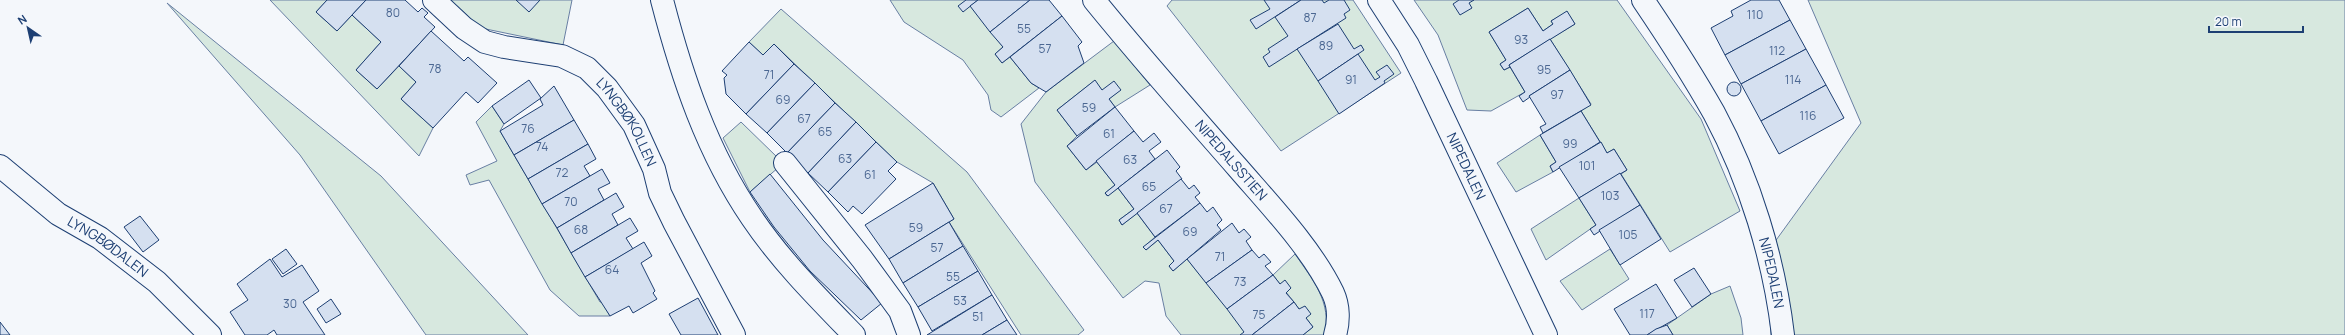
<svg xmlns="http://www.w3.org/2000/svg" width="2345" height="335" viewBox="0 0 2345 335" font-family="Manrope,sans-serif">
	<style>
		.green { fill: #d7e8df; stroke: #687fa3 }
		.building { fill: #d5e0f0; stroke: #1d3f73 }
		.lines { fill: none; stroke-linecap: round; stroke-linejoin: round }
		.minor-casing { stroke: #1d3f73; stroke-width: 24 }
		.tertiary-casing { stroke: #1d3f73; stroke-width: 24 }
		.minor { stroke: #f4f7fb; stroke-width: 22 }
		.tertiary { stroke: #f4f7fb; stroke-width: 22 }
		.labels { text-anchor: middle; stroke-width: 3; stroke-linejoin: round; paint-order: stroke }
		.number-label { font-size: 12px; fill: #4b6792 }
		.street-label { font-size: 14px; fill: #1d3f73; stroke: #f4f7fb }
	</style>
	<rect width="100%" height="100%" fill="#f4f7fb"/>
	<g class="green">
		<polygon points="270,0 327,0 316,12 337,31 352,15 381,42 356,70 377,89 399,66 416,82 401,99 433,128 419,156"/>
		<polygon points="450,0 572,0 563,45 481,28"/>
		<polygon points="890,0 966,0 1003,47 995,54 1002,63 1010,57 1031,83 1039,88 1001,117 991,110 988,95 963,60 904,22"/>
		<polygon points="1172,0 1353,0 1401,73 1281,151 1167,6"/>
		<polygon points="1414,0 1617,0 1701,119 1740,211 1670,252 1621,174 1627,170 1614,149 1607,153 1581,111 1591,104 1550,39 1575,24 1567,12 1551,21 1553,24 1543,31 1528,8 1489,32 1506,60 1500,64 1504,70 1510,67 1525,92 1491,111 1467,110 1438,35"/>
		<polygon points="1808,0 2345,0 2345,335 1771,335 1766,254 1861,123"/>
		<polygon points="167,3 381,176 528,335 426,335 300,155"/>
		<polygon points="781,9 967,172 1084,330 1078,335 1021,335 949,222 954,219 933,183 897,162 774,44 763,55 749,42"/>
		<polygon points="1114,41 1150,85 1115,107 1109,99 1120,90 1102,90 1094,81 1057,110 1077,136 1067,146 1086,170 1097,162 1115,185 1105,193 1107,196 1118,188 1134,209 1119,220 1122,225 1137,213 1155,237 1144,247 1146,250 1158,240 1174,261 1169,266 1173,271 1187,259 1249,335 1181,335 1166,316 1159,283 1145,281 1123,298 1035,182 1021,124 1046,92"/>
		<polygon points="492,106 504,124 500,131 600,302 602,302 610,316 579,316 550,290 489,180 470,185 466,175 497,161 476,122"/>
		<polygon points="741,122 778,158 779,167 750,192 723,138"/>
		<polygon points="1540,135 1556,162 1550,166 1553,172 1516,192 1497,163"/>
		<polygon points="1579,198 1596,225 1546,260 1531,229"/>
		<polygon points="1610,249 1629,279 1582,310 1560,281"/>
		<path d="M 1295,254 C 1312,279 1333,303 1324,335 L 1303,335 L 1313,327 L 1273,275 Z"/>
		<polygon points="1730,286 1741,318 1743,335 1673,335 1667,325 1711,294"/>
	</g>
	<g class="building">
		<polygon points="327,0 366,0 337,31 316,12"/>
		<polygon points="366,0 405,0 418,12 422,8 428,13 424,17 435,27 377,89 356,70 381,42 352,15"/>
		<polygon points="516,0 540,0 529,12"/>
		<polygon points="966,0 978,0 963,12 958,6"/>
		<polygon points="978,0 1030,0 990,32 970,6"/>
		<polygon points="1030,0 1049,0 1062,16 1002,63 995,54 1003,47 990,32"/>
		<polygon points="1264,0 1301,0 1256,29 1250,20 1270,9"/>
		<polygon points="1301,0 1322,0 1324,3 1329,0 1344,0 1350,10 1344,14 1346,18 1269,67 1263,57 1270,52 1268,49 1288,36 1275,17"/>
		<polygon points="1459,0 1474,0 1469,3 1472,8 1460,15 1453,4"/>
		<polygon points="1751,0 1779,0 1790,20 1725,55 1711,28 1733,16 1731,11"/>
		<polygon points="1528,8 1543,31 1553,24 1551,21 1567,11 1575,24 1509,65 1510,67 1504,70 1500,64 1506,60 1489,32"/>
		<polygon points="1062,16 1082,42 1078,46 1084,63 1046,92 1031,83 1010,57"/>
		<polygon points="1790,20 1806,49 1741,84 1725,55"/>
		<polygon points="1338,24 1354,49 1361,45 1364,50 1318,81 1297,49"/>
		<polygon points="431,31 464,61 468,57 497,83 478,103 466,92 433,128 401,99 416,82 399,66"/>
		<polygon points="1550,39 1570,70 1529,96 1530,97 1523,102 1519,96 1525,92 1509,65"/>
		<polygon points="749,42 763,55 774,44 794,64 746,114 726,94 724,78 727,75 722,71"/>
		<polygon points="1806,49 1826,85 1761,121 1741,84"/>
		<polygon points="1358,54 1375,80 1380,77 1376,72 1387,65 1394,74 1384,81 1385,83 1339,114 1318,81"/>
		<polygon points="794,64 815,83 767,133 746,114"/>
		<polygon points="1570,70 1591,105 1543,133 1540,127 1546,124 1529,96"/>
		<polygon points="529,80 541,98 504,124 492,106"/>
		<polygon points="1095,80 1102,90 1114,81 1121,90 1109,99 1115,107 1077,136 1057,110"/>
		<circle cx="1734" cy="89" r="7"/>
		<polygon points="815,83 835,103 787,153 767,133"/>
		<polygon points="1826,85 1844,118 1779,154 1761,121"/>
		<polygon points="554,86 574,120 514,155 500,131 543,105 540,99"/>
		<polygon points="835,103 856,122 808,173 787,153"/>
		<polygon points="1115,107 1134,131 1086,170 1067,146"/>
		<polygon points="1581,111 1600,142 1553,172 1550,166 1556,162 1540,135"/>
		<polygon points="574,120 588,144 528,179 514,155"/>
		<polygon points="856,122 876,142 828,192 808,173"/>
		<polygon points="1134,131 1143,142 1154,133 1161,142 1149,151 1155,159 1108,196 1105,193 1115,185 1096,161"/>
		<polygon points="876,142 897,162 888,171 896,179 862,214 853,206 848,212 828,192"/>
		<polygon points="1601,142 1607,153 1614,149 1627,170 1579,198 1559,167"/>
		<polygon points="588,144 596,159 584,166 590,176 542,204 528,179"/>
		<polygon points="1167,150 1180,167 1176,171 1182,179 1122,225 1119,220 1134,209 1118,188"/>
		<polygon points="602,169 610,183 598,189 604,200 557,228 542,204"/>
		<polygon points="1620,173 1640,205 1594,235 1590,229 1596,225 1579,198"/>
		<polygon points="770,174 823,240 882,303 861,320 810,271 774,227 750,192"/>
		<polygon points="1181,179 1189,189 1194,185 1200,193 1195,197 1200,203 1155,237 1137,213"/>
		<polygon points="933,183 954,219 889,259 865,225"/>
		<polygon points="616,193 624,207 612,214 618,225 571,253 557,228"/>
		<polygon points="1200,203 1207,212 1213,207 1222,220 1217,225 1221,230 1173,271 1169,266 1174,261 1158,240 1146,250 1143,247"/>
		<polygon points="1640,205 1661,239 1620,265 1599,230"/>
		<polygon points="140,216 159,240 143,252 124,227"/>
		<polygon points="630,218 638,231 626,238 633,249 585,277 571,253"/>
		<polygon points="949,222 963,246 903,283 889,259"/>
		<polygon points="1232,223 1239,233 1244,229 1251,237 1246,241 1252,250 1206,283 1187,259"/>
		<polygon points="644,242 652,256 641,263 655,291 653,293 657,299 633,313 629,306 610,316 585,277"/>
		<polygon points="963,246 978,271 918,307 903,283"/>
		<polygon points="286,249 297,264 283,274 272,259"/>
		<polygon points="1252,250 1259,258 1264,254 1271,262 1265,266 1273,275 1227,309 1206,283"/>
		<polygon points="270,259 282,277 302,265 319,291 303,302 325,335 277,335 274,330 267,335 245,335 230,312 248,300 237,284"/>
		<polygon points="1694,268 1711,294 1692,307 1674,280"/>
		<polygon points="978,271 992,295 932,331 918,307"/>
		<polygon points="1273,275 1280,284 1285,280 1291,288 1286,293 1294,302 1252,335 1240,335 1244,332 1227,309"/>
		<polygon points="1656,284 1677,318 1647,335 1630,335 1614,309"/>
		<polygon points="992,295 1007,320 982,335 927,335"/>
		<polygon points="698,298 718,335 681,335 669,314"/>
		<polygon points="331,299 341,314 326,323 317,309"/>
		<polygon points="1294,302 1299,309 1305,306 1311,314 1306,318 1313,327 1303,335 1252,335"/>
		<polygon points="1007,320 1017,335 982,335"/>
		<polygon points="0,322 10,335 0,335"/>
		<polygon points="1667,325 1673,335 1647,335 1656,329"/>
	</g>
	<g class="lines">
		<g class="minor-casing">
			<g id="minor">
				<path id="s1" d="M 434,0 L 464,28 L 485,42 L 504,47 L 562,56 L 587,68 L 607,88 L 634,125 L 654,169 L 660,193 L 674,222 L 734,335"/>
				<path d="M 662,0 C 682,77 707,152 752,218 C 781,261 818,298 854,335"/>
				<path id="s2" d="M 1094,0 C 1141,58 1190,113 1238,168 C 1270,205 1312,249 1333,293 C 1339,306 1339,322 1335,335"/>
				<path id="s3" d="M 1379,0 L 1408,45 L 1426,81 L 1546,335"/>
				<polyline points="785,163 862,259 900,311 909,335"/>
				<path id="s4" d="M 0,166 L 58,214 L 100,238 L 157,282 L 210,335"/>
			</g>
		</g>
		<g class="tertiary-casing">
			<g id="tertiary">
				<path id="s5" d="M 1643,0 C 1668,37 1692,74 1714,113 C 1750,180 1774,259 1783,335"/>
			</g>
		</g>
		<use href="#minor" class="minor"/>
		<use href="#tertiary" class="tertiary"/>
	</g>
	<g class="labels">
		<g class="number-label">
			<text x="393" y="17">80</text>
			<text x="1755" y="19">110</text>
			<text x="1310" y="22">87</text>
			<text x="1024" y="33">55</text>
			<text x="1521" y="44">93</text>
			<text x="1326" y="50">89</text>
			<text x="1045" y="53">57</text>
			<text x="1777" y="55">112</text>
			<text x="435" y="73">78</text>
			<text x="1544" y="74">95</text>
			<text x="769" y="79">71</text>
			<text x="1351" y="84">91</text>
			<text x="1793" y="84">114</text>
			<text x="1557" y="99">97</text>
			<text x="783" y="104">69</text>
			<text x="1089" y="112">59</text>
			<text x="1808" y="120">116</text>
			<text x="804" y="123">67</text>
			<text x="528" y="133">76</text>
			<text x="825" y="136">65</text>
			<text x="1109" y="138">61</text>
			<text x="1570" y="148">99</text>
			<text x="542" y="151">74</text>
			<text x="845" y="163">63</text>
			<text x="1130" y="164">63</text>
			<text x="1587" y="170">101</text>
			<text x="562" y="177">72</text>
			<text x="870" y="179">61</text>
			<text x="1149" y="191">65</text>
			<text x="1610" y="200">103</text>
			<text x="571" y="206">70</text>
			<text x="1166" y="213">67</text>
			<text x="916" y="232">59</text>
			<text x="581" y="234">68</text>
			<text x="1190" y="236">69</text>
			<text x="1628" y="239">105</text>
			<text x="937" y="252">57</text>
			<text x="1220" y="261">71</text>
			<text x="612" y="274">64</text>
			<text x="953" y="281">55</text>
			<text x="1240" y="286">73</text>
			<text x="960" y="305">53</text>
			<text x="290" y="308">30</text>
			<text x="1647" y="318">117</text>
			<text x="1259" y="319">75</text>
			<text x="978" y="321">51</text>
		</g>
		<g class="street-label">
			<text dy="5" stroke="none"><textPath href="#s1" startOffset="240">LYNGBØKOLLEN</textPath></text>
			<text dy="5" stroke="none"><textPath href="#s2" startOffset="211">NIPEDALSSTIEN</textPath></text>
			<text dy="5" stroke="none"><textPath href="#s3" startOffset="188">NIPEDALEN</textPath></text>
			<text dy="5" stroke="none"><textPath href="#s4" startOffset="135">LYNGBØDALEN</textPath></text>
			<text dy="5" stroke="none"><textPath href="#s5" startOffset="304">NIPEDALEN</textPath></text>
		</g>
	</g>
	<g transform="translate(28 28) rotate(326)" stroke="#f4f7fb" stroke-width="3" paint-order="stroke">
	<path d="M0-3L7 15L0 10L-7 15Z" fill="#1d3f73"/>
	<text y="-6" font-size="11" font-weight="bold" text-anchor="middle" fill="#1d3f73">N</text>
	</g>
	<path d="M2209 26v6h94v-6" fill="none" stroke="#1d3f73" stroke-width="2"/>
	<text x="2215" y="26" font-size="12" fill="#1d3f73" stroke="#f4f7fb" stroke-width="3" paint-order="stroke">20 m</text>
</svg>
